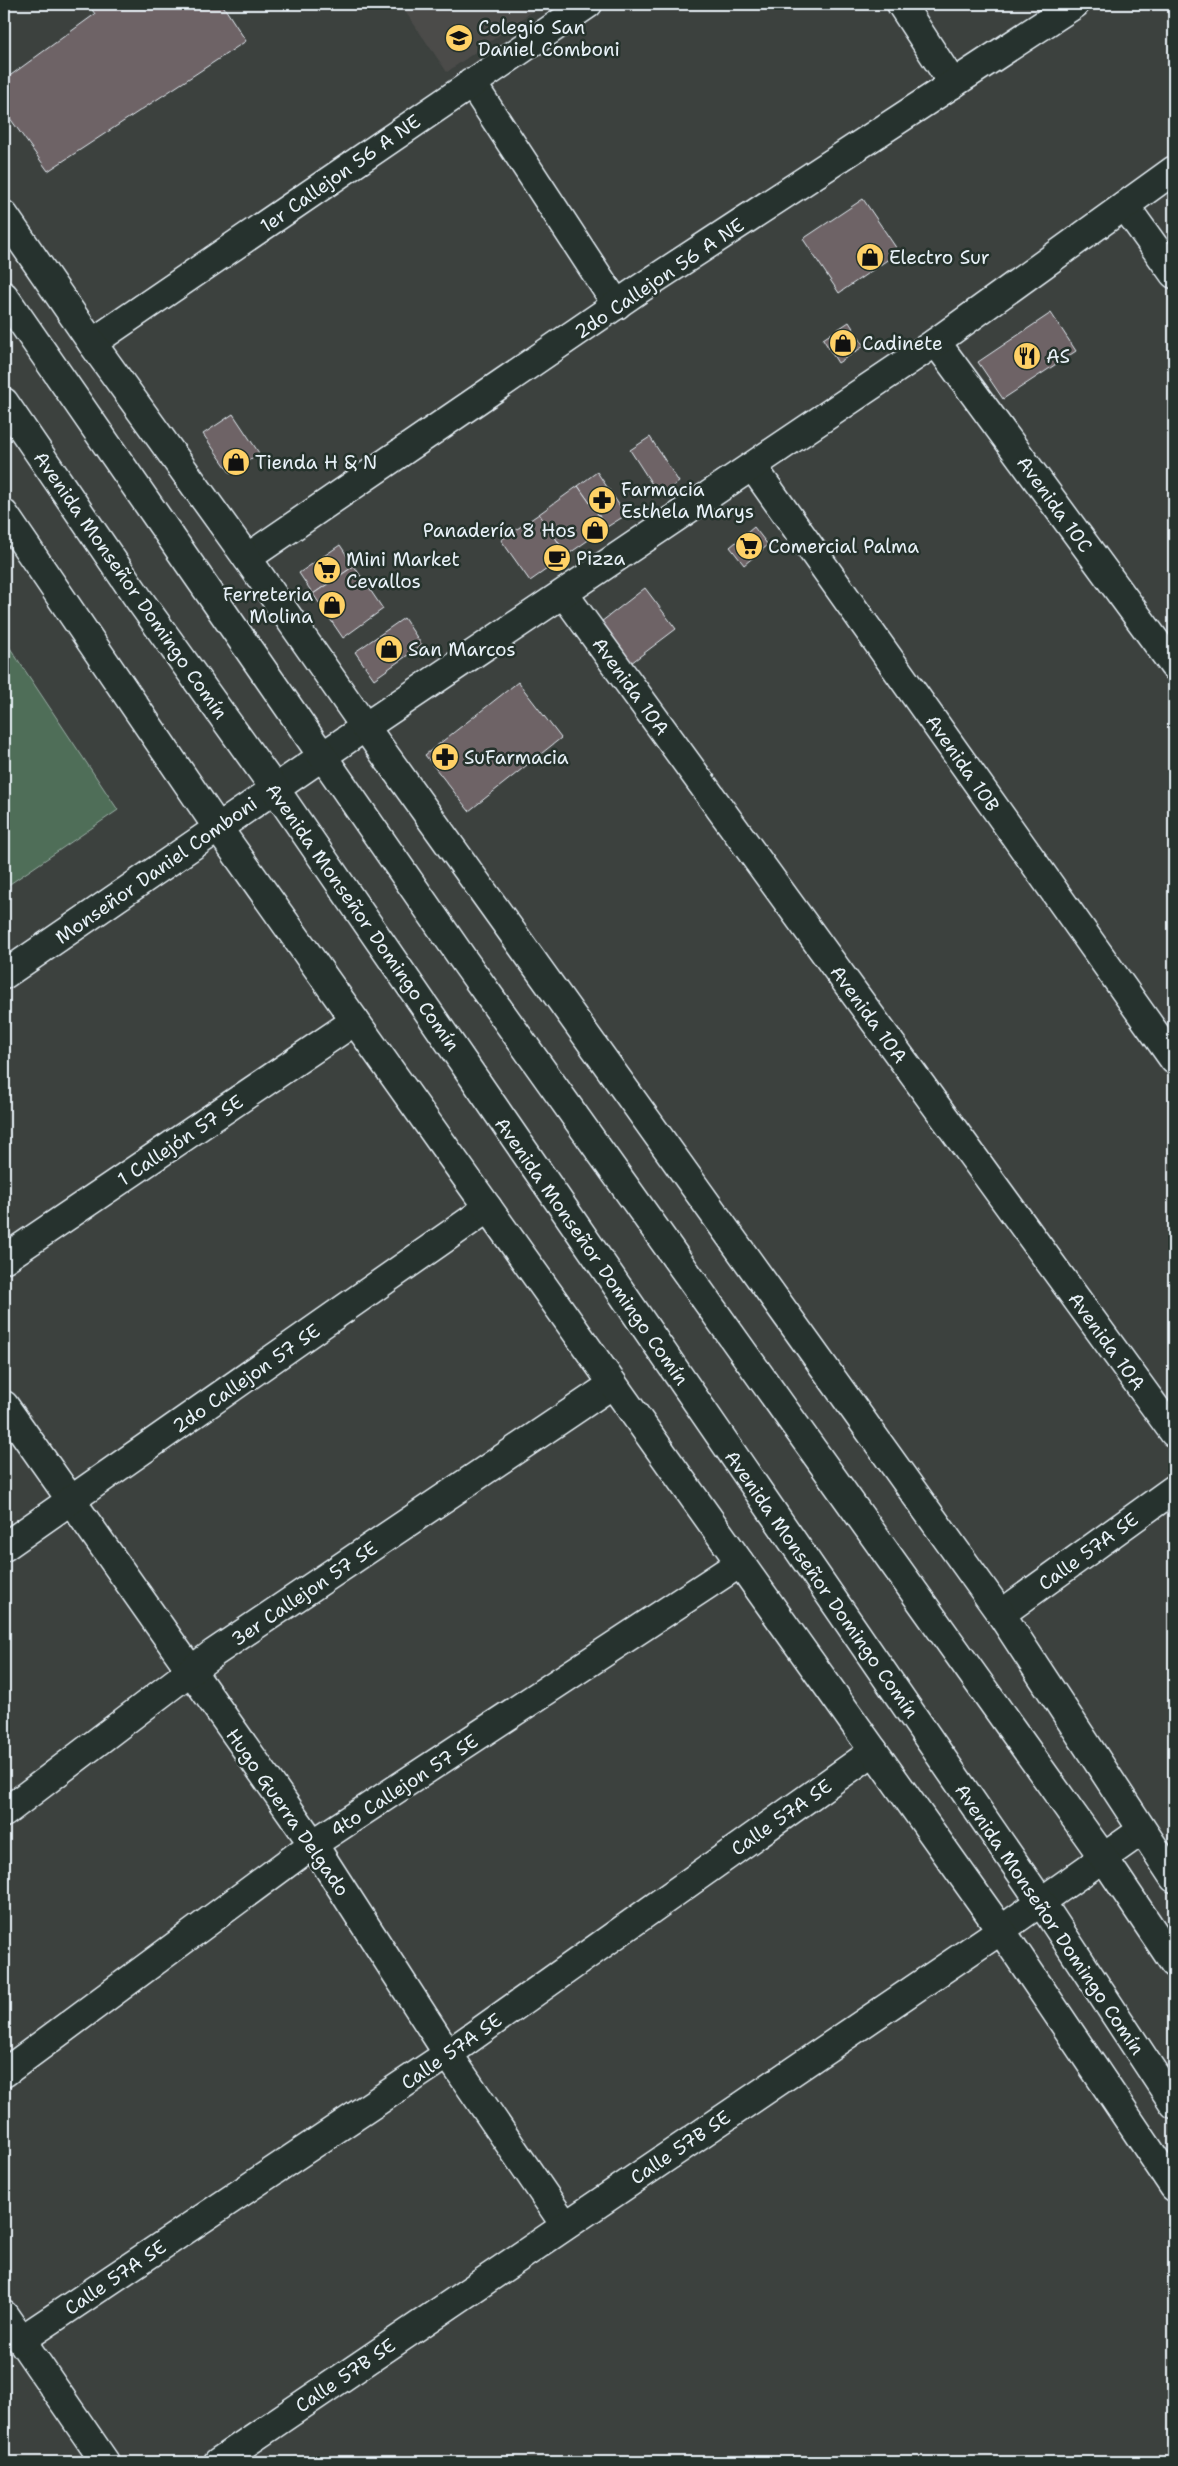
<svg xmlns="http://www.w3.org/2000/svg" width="1178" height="2466" viewBox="0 0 1178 2466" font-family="'Shantell Sans',sans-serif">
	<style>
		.built { fill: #4b4b4a }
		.park { fill: #4f6e58; stroke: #9cb0a8 }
		.building { fill: #6e6366; stroke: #e8f1f8 }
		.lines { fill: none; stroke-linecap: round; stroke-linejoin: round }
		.minor-casing { stroke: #e8f1f8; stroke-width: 31 }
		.secondary-casing { stroke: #e8f1f8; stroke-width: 31 }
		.minor { stroke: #26332d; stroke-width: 28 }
		.secondary { stroke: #26332d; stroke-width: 28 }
		.labels { text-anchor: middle; stroke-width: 5; stroke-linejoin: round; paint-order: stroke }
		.poi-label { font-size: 19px; fill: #e8f1f8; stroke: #26332d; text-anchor: start }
		.street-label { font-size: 19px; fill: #e8f1f8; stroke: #26332d }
	</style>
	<rect width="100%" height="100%" fill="#3c413e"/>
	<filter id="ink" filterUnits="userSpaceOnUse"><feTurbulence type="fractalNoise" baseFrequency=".02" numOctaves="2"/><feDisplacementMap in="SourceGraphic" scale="10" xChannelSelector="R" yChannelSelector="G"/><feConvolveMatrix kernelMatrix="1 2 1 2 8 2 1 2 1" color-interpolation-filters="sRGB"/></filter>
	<g filter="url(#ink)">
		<polygon class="built" points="400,4 543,4 447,72"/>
		<polygon class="park" points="4,639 118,810 4,888"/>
		<g class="building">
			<polygon points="88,4 186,4 189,8 193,4 222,4 246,41 48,171 4,110 4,80 95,14"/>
			<polygon points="863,199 899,252 839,293 803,239"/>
			<polygon points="1051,313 1076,351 1003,399 978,362"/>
			<polygon points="849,322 864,346 838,363 823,339"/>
			<polygon points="233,414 259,453 231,474 203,434"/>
			<polygon points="650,437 679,482 659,495 630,450"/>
			<polygon points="597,472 626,515 607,527 578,486"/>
			<polygon points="578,486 607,527 567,555 539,514"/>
			<polygon points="539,514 567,555 530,581 501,540"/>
			<polygon points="754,527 768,545 744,565 730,547"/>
			<polygon points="340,545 354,566 313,594 299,573"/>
			<polygon points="354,566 383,609 343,638 313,594"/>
			<polygon points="645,588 676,629 631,663 601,622"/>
			<polygon points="404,618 422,645 374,679 355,652"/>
			<polygon points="518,682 561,738 469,811 425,755"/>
		</g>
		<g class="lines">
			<g class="minor-casing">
				<g id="minor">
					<polyline points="901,4 953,84"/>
					<polyline points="471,82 617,305"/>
					<polyline points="1125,206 1174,274"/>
					<polyline points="936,342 1174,666"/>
					<polyline points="92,343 588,4"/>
					<polyline points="753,467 1174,1060"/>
					<polyline points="247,558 638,290 1075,4"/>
					<polyline points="564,594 1174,1433"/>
					<polyline points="4,975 365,727 936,342 1174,170"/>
					<polyline points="4,1259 355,1021"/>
					<polyline points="4,1405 313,1844 448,2054 565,2225"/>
					<polyline points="4,1547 488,1208"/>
					<polyline points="1001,1614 1174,1489"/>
					<polyline points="4,1813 214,1653 613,1384"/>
					<polyline points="4,2073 313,1844 740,1563"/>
					<polyline points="4,2315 105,2462"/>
					<polyline points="21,2340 448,2054 874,1751"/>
					<polyline points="218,2462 1001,1930 1141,1831"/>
				</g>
			</g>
			<g class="secondary-casing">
				<g id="secondary">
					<polyline points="4,215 92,343 247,558 365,727 1001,1614 1174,1878"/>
					<polyline points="4,296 465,962 1103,1857 1174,1963"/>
					<polyline points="4,402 138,598 275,789 1041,1902 1174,2104"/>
					<polyline points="4,514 218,828 1001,1930 1174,2187"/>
				</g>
			</g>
			<use href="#minor" class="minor"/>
			<use href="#secondary" class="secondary"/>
		</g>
	</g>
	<defs>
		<g id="school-disc" transform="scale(1.4375)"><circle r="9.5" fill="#ffd166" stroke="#26332d"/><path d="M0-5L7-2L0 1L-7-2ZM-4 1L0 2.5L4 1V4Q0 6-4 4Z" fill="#111"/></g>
		<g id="shop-disc" transform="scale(1.4375)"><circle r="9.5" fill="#ffd166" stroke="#26332d"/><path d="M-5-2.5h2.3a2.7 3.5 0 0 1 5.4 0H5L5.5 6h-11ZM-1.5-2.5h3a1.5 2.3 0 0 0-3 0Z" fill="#111"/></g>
		<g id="restaurant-disc" transform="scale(1.4375)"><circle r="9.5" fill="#ffd166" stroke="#26332d"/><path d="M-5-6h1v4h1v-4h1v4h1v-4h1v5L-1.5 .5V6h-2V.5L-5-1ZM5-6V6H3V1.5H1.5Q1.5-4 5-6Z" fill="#111"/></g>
		<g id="pharmacy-disc" transform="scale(1.4375)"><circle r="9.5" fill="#ffd166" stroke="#26332d"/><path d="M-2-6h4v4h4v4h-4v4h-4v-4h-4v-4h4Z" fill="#111"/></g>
		<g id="supermarket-disc" transform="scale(1.4375)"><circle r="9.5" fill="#ffd166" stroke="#26332d"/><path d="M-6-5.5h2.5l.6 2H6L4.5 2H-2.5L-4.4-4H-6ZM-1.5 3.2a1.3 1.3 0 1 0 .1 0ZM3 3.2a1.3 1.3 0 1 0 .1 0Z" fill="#111"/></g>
		<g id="cafe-disc" transform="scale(1.4375)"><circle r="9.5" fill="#ffd166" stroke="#26332d"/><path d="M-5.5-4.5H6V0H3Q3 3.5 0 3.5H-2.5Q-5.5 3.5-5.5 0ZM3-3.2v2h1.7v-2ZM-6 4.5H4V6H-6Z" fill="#111"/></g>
	</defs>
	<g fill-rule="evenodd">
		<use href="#school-disc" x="459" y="38"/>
		<use href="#shop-disc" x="870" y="257"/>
		<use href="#shop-disc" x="843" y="343"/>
		<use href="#restaurant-disc" x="1027" y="356"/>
		<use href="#shop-disc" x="236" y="462"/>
		<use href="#pharmacy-disc" x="602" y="500"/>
		<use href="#shop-disc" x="595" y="530"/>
		<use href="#supermarket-disc" x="749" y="546"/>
		<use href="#cafe-disc" x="557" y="558"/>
		<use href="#supermarket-disc" x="327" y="570"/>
		<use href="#shop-disc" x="332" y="605"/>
		<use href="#shop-disc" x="389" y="649"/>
		<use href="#pharmacy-disc" x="445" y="757"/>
	</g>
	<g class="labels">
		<g class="poi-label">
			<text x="478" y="34">Colegio San<tspan x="478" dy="22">Daniel Comboni</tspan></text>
			<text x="889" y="264">Electro Sur</text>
			<text x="862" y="350">Cadinete</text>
			<text x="1046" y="363">AS</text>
			<text x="255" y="469">Tienda H &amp; N</text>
			<text x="621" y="496">Farmacia<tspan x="621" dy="22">Esthela Marys</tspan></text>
			<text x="576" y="537" text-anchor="end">Panadería 8 Hos</text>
			<text x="768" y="553">Comercial Palma</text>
			<text x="576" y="565">Pizza</text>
			<text x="346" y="566">Mini Market<tspan x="346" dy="22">Cevallos</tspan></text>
			<text x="313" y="601" text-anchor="end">Ferreteria<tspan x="313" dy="22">Molina</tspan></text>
			<text x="408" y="656">San Marcos</text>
			<text x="464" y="764">SuFarmacia</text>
		</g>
		<g class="street-label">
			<text transform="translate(340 173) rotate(-35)" y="7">1er Callejon 56 A NE</text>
			<text transform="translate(659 278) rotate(-34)" y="7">2do Callejon 56 A NE</text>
			<text transform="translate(1055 504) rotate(54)" y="7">Avenida 10C</text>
			<text transform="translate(131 585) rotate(55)" y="7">Avenida Monseñor Domingo Comín</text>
			<text transform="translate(631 686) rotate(54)" y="7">Avenida 10A</text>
			<text transform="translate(963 763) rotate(55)" y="7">Avenida 10B</text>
			<text transform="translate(156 870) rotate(-35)" y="7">Monseñor Daniel Comboni</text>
			<text transform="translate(363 917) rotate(55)" y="7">Avenida Monseñor Domingo Comín</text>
			<text transform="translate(869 1014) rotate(54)" y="7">Avenida 10A</text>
			<text transform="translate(180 1140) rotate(-34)" y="7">1 Callejón 57 SE</text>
			<text transform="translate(592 1251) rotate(55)" y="7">Avenida Monseñor Domingo Comín</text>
			<text transform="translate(1107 1341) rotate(54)" y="7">Avenida 10A</text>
			<text transform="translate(246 1378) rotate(-35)" y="7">2do Callejon 57 SE</text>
			<text transform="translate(1088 1551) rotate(-36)" y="7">Calle 57A SE</text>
			<text transform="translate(822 1584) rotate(55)" y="7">Avenida Monseñor Domingo Comín</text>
			<text transform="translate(304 1593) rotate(-34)" y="7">3er Callejon 57 SE</text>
			<text transform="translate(404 1785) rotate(-33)" y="7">4to Callejon 57 SE</text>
			<text transform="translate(288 1812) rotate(55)" y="7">Hugo Guerra Delgado</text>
			<text transform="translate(781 1817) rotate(-35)" y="7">Calle 57A SE</text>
			<text transform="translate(1050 1919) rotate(56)" y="7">Avenida Monseñor Domingo Comín</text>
			<text transform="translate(451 2051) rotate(-35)" y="7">Calle 57A SE</text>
			<text transform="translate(680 2147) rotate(-34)" y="7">Calle 57B SE</text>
			<text transform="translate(115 2277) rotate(-34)" y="7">Calle 57A SE</text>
			<text transform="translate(345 2375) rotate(-34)" y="7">Calle 57B SE</text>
		</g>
	</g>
	<rect width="1178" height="2466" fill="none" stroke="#26332d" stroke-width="20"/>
	<rect x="10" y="10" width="1158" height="2446" fill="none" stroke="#e8f1f8" stroke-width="2" filter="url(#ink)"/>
</svg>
